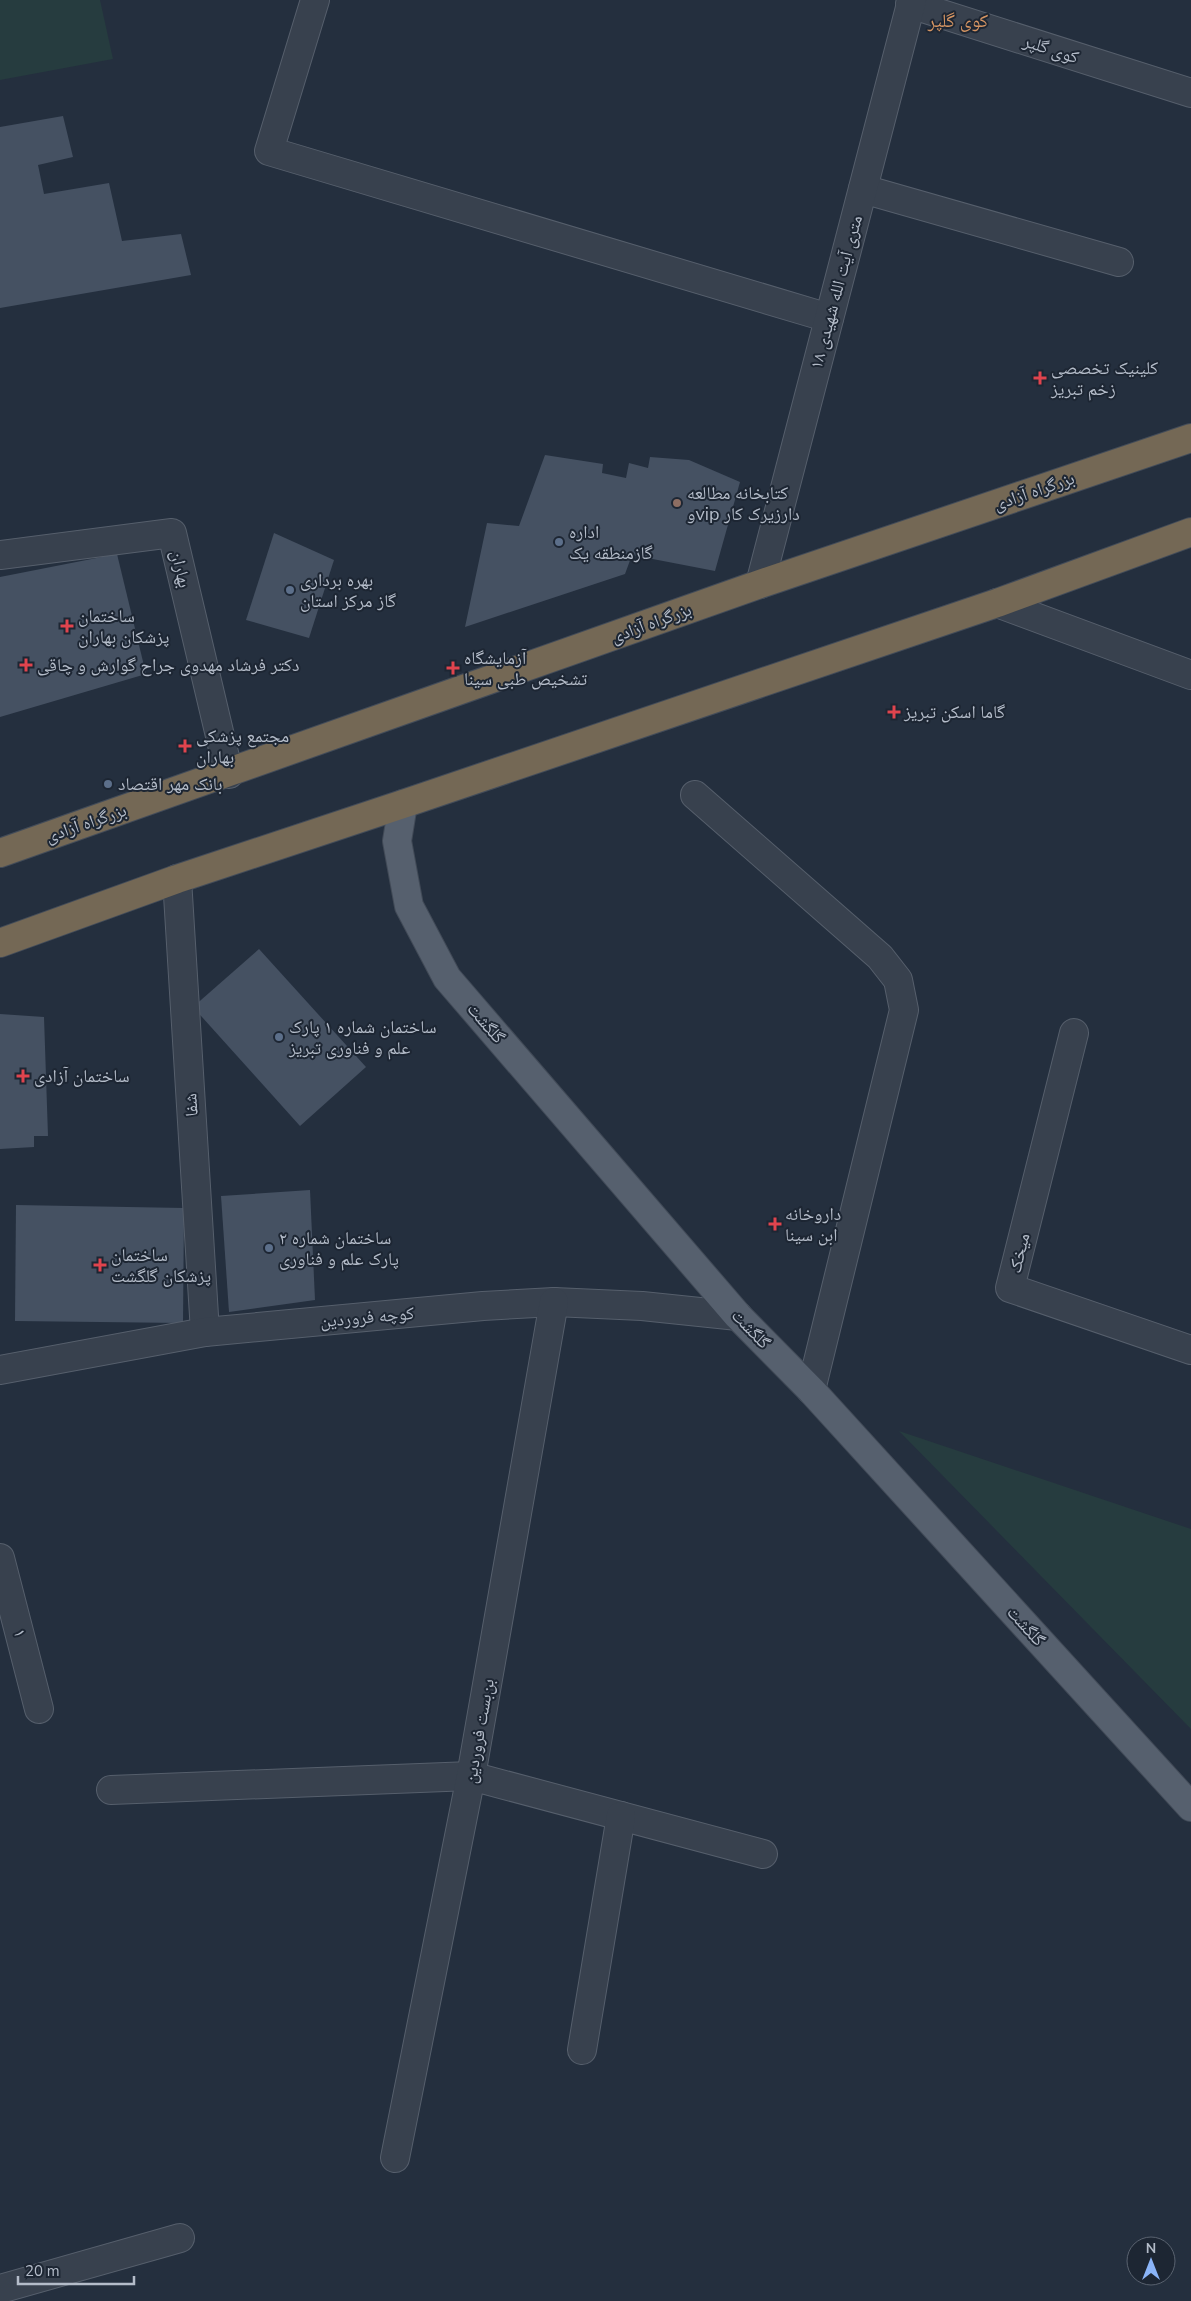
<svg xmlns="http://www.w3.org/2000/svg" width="1191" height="2301" viewBox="0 0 1191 2301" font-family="'Nunito Sans','Noto Naskh Arabic',sans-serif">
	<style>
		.green { fill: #263c3f }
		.building { fill: #455162 }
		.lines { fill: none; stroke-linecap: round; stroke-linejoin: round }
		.minor-casing { stroke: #565f6c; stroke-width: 30 }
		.major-casing { stroke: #414a57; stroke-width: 30 }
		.highway-casing { stroke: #434c59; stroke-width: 30 }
		.minor { stroke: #38414e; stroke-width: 28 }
		.major { stroke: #56606e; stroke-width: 28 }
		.highway { stroke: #746855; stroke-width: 28 }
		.health-dot { fill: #e0444e; stroke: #1d2633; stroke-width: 2 }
		.education-dot { fill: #8d6e63; stroke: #1d2633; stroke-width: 2 }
		.service-dot { fill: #5c6f8a; stroke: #1d2633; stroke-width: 2 }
		.labels { text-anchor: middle; stroke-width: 4; stroke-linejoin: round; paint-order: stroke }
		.street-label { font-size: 18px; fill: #b4bcc9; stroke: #1d2633 }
		.poi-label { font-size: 18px; fill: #b4bcc9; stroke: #1d2633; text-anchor: start }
		.neighbourhood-label { font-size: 19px; fill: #d59563; stroke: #1d2633 }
	</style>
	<rect width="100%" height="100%" fill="#242f3e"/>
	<g class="green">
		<polygon points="0,0 100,0 113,59 0,80"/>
		<polygon points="899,1431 1191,1529 1191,1729"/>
	</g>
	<g class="building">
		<polygon points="63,116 73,157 38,165 44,194 109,183 122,241 181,234 191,275 0,308 0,127"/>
		<polygon points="545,455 603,464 602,473 626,478 629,463 648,468 650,457 689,460 740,482 715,571 632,555 625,574 465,627 487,523 519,526"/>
		<polygon points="274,533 334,560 309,638 246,620"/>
		<polygon points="117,554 146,674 0,717 0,577"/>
		<polygon points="259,949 366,1067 300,1126 193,1007"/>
		<polygon points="0,1014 44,1017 48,1136 34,1136 34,1147 0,1149"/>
		<polygon points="310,1190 315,1300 229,1312 221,1196"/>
		<polygon points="16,1205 184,1208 183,1323 15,1321"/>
	</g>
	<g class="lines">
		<g class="minor-casing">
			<g id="minor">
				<polyline points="315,0 269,151 829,318"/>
				<polyline points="910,4 1191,93"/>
				<polyline points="863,189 1119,262"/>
				<polyline points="0,555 172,533 229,774"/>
				<polyline points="760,584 912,0"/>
				<polyline points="997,603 1191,675"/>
				<polyline points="695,795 880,957 898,980 904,1010 811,1390"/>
				<polyline points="177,879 205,1332"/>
				<polyline points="1074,1033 1010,1288 1191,1350"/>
				<polyline points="0,1370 205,1332 483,1306 554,1302 642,1306 738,1316"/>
				<polyline points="0,1558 39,1709"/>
				<polyline points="111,1790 471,1776 763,1854"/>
				<polyline points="582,2050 621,1816"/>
				<polyline points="395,2158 471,1776 554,1302"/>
				<polyline points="0,2289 180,2238"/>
			</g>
		</g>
		<g class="major-casing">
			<polyline id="major" points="403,804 397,841 409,906 447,978 738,1316 811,1390 1191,1807"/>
		</g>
		<g class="highway-casing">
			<g id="highway">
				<polyline points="0,853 760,584 1191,438"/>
				<polyline points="0,943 177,879 403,804 997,603 1191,532"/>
			</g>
		</g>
		<use href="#minor" class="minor"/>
		<use href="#major" class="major"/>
		<use href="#highway" class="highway"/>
	</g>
	<g class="health-dot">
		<path d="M1037.5 370.5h5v5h5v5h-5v5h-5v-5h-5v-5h5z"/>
		<path d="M64.5 618.5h5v5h5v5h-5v5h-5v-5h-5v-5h5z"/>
		<path d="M23.5 657.5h5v5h5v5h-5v5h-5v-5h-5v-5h5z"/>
		<path d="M450.5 660.5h5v5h5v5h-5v5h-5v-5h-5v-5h5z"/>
		<path d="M891.5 704.5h5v5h5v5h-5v5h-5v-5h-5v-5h5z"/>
		<path d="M182.5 738.5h5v5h5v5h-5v5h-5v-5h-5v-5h5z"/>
		<path d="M20.5 1068.5h5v5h5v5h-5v5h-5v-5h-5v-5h5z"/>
		<path d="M772.5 1216.5h5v5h5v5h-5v5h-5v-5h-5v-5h5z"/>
		<path d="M97.5 1257.5h5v5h5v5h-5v5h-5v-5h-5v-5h5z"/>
	</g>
	<circle class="education-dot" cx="677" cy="503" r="5"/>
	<g class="service-dot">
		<circle cx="559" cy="542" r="5"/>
		<circle cx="290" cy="590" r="5"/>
		<circle cx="108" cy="784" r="5"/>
		<circle cx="279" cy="1037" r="5"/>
		<circle cx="269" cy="1248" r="5"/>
	</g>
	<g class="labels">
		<g class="street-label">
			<text transform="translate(1051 49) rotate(18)" y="6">کوی گلپر</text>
			<text transform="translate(836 292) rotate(-75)" y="6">۱۸ متری آیت الله شهیدی</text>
			<text transform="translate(1034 491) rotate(-19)" y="6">بزرگراه آزادی</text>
			<text transform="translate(181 569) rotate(77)" y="6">بهاران</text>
			<text transform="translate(651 623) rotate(-20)" y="6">بزرگراه آزادی</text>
			<text transform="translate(86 823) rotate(-19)" y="6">بزرگراه آزادی</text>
			<text transform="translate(486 1023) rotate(49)" y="6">گلگشت</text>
			<text transform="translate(191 1105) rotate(-94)" y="6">شفا</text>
			<text transform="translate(1019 1253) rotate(-76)" y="6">میخک</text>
			<text transform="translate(367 1317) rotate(-5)" y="6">کوچه فروردین</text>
			<text transform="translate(751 1329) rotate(46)" y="6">گلگشت</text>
			<text transform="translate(1026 1626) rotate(48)" y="6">گلگشت</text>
			<text transform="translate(20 1633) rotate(75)" y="6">۱</text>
			<text transform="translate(479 1731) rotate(-80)" y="6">بن‌بست فروردین</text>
		</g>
		<g class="poi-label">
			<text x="1051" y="374">کلینیک تخصصی<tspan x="1051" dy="21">زخم تبریز</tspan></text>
			<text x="687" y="499">کتابخانه مطالعه<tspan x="687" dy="21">وvip دارزیرک کار</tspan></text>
			<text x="569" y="538">اداره<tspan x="569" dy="21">گازمنطقه یک</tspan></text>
			<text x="300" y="586">بهره برداری<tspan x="300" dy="21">گاز مرکز استان</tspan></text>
			<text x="78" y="622">ساختمان<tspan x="78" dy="21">پزشکان بهاران</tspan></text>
			<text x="464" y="664">آزمایشگاه<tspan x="464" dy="21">تشخیص طبی سینا</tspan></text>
			<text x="37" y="671">دکتر فرشاد مهدوی جراح گوارش و چاقی</text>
			<text x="904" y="718">گاما اسکن تبریز</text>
			<text x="196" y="742">مجتمع پزشکی<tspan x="196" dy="21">بهاران</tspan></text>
			<text x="118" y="790">بانک مهر اقتصاد</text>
			<text x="289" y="1033">ساختمان شماره ۱ پارک<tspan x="289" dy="21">علم و فناوری تبریز</tspan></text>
			<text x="34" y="1082">ساختمان آزادی</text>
			<text x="785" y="1220">داروخانه<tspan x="785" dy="21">ابن سینا</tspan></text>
			<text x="279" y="1244">ساختمان شماره ۲<tspan x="279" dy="21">پارک علم و فناوری</tspan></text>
			<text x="111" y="1261">ساختمان<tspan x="111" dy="21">پزشکان گلگشت</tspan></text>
		</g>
		<g class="neighbourhood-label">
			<text x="958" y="27">کوی گلپر</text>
		</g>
	</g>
	<g transform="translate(1151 2261)"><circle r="24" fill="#1d2633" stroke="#59626f"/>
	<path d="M0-4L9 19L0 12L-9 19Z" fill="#8ab4f8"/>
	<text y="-8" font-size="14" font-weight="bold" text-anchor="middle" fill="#b4bcc9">N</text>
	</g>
	<path d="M18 2276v8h116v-8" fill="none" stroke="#b4bcc9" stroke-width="2.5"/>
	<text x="25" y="2276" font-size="15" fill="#b4bcc9" stroke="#1d2633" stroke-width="4" paint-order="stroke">20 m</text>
</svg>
